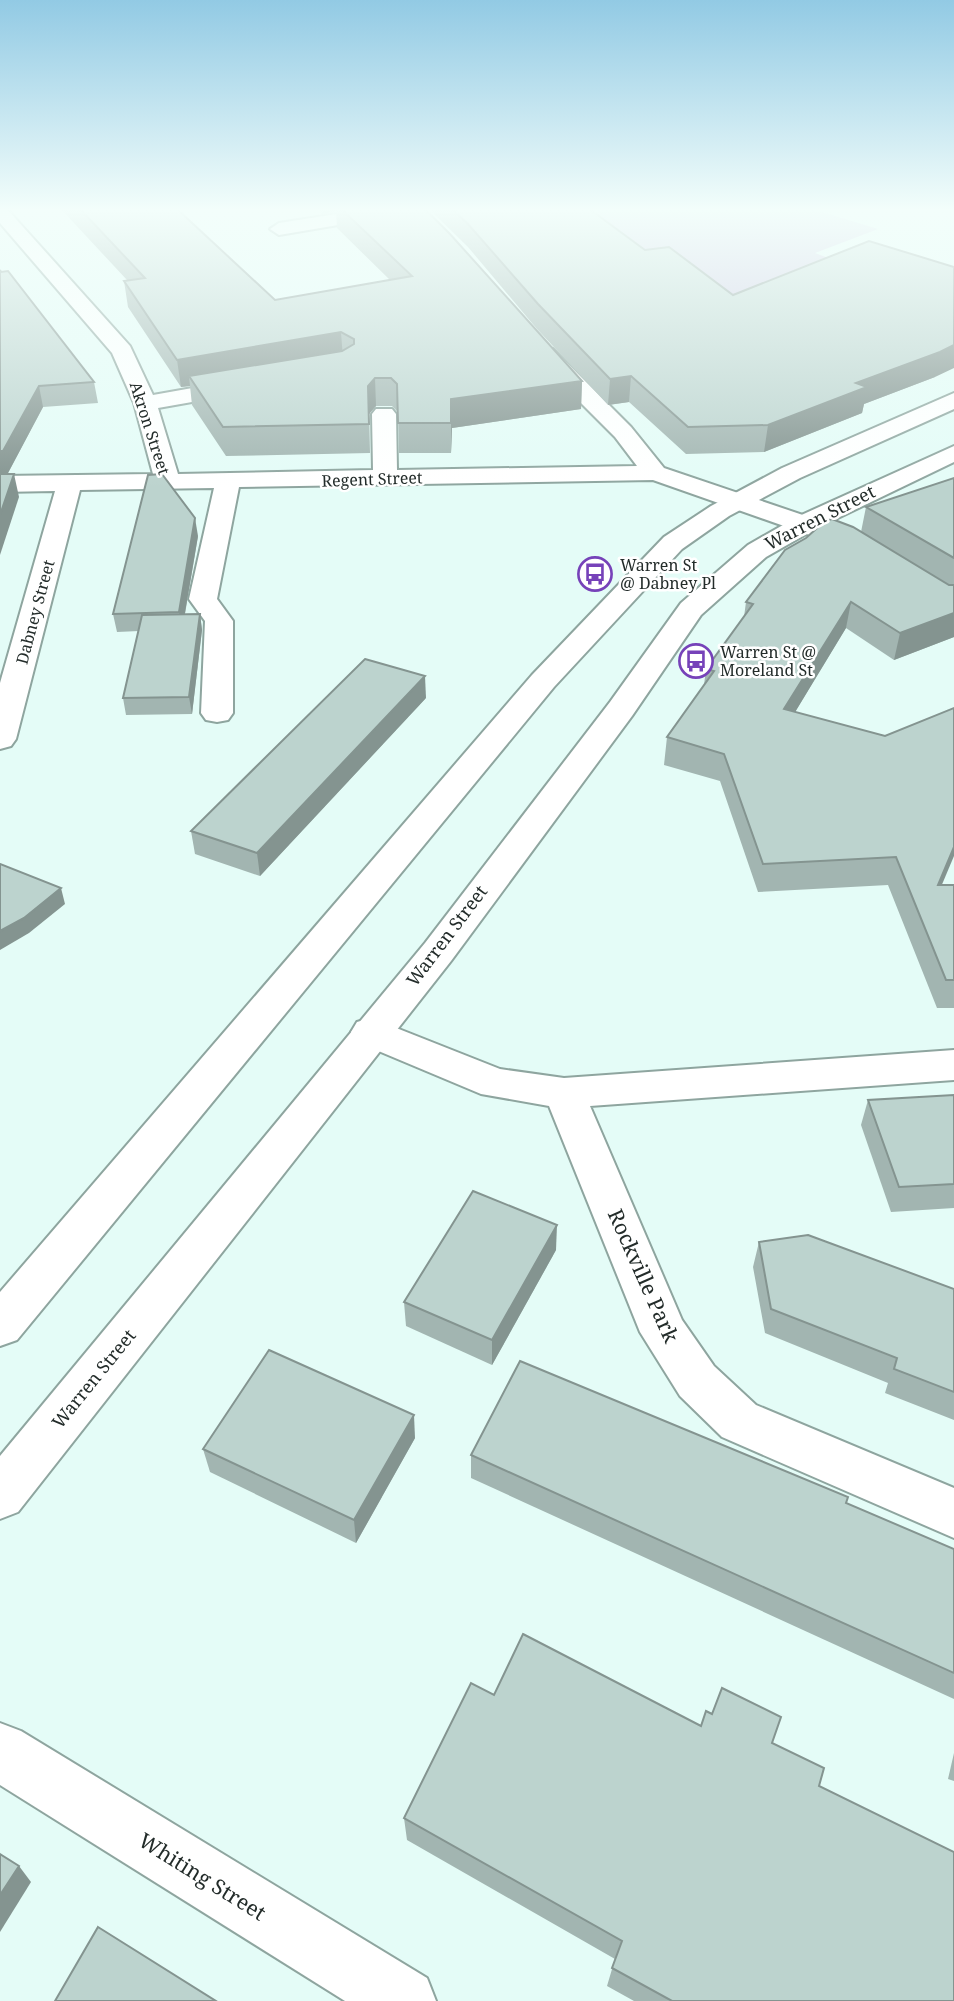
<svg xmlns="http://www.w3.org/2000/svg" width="954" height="2001" viewBox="0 0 954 2001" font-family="'Noto Serif',serif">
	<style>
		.green { fill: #cfc7e2 }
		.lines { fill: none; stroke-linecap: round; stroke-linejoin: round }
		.street-casing { stroke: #8ea59f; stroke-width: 4 }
		.secondary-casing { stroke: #8ea59f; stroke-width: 4 }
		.street { fill: #fff; fill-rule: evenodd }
		.secondary { fill: #fff; fill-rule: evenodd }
		.wall { fill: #a2b5b1 }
		.shaded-wall { fill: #849490 }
		.building { fill: #bcd3ce; stroke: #849490; stroke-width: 2 }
		.labels { text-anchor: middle; stroke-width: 5; stroke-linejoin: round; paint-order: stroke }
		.far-street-label { font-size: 16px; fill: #232c2a; stroke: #fff }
		.far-poi-label { font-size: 16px; fill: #232c2a; stroke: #fff; text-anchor: start }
		.street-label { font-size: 18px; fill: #232c2a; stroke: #fff }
		.near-street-label { font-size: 21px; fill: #232c2a; stroke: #fff }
	</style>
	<rect width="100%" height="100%" fill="#e4fcf7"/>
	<polygon class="green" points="575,208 809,208 878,229 815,253 847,265 720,337"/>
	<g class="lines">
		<g class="street-casing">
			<g id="street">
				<polygon points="0,208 6,208 130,346 153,395 243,379 254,386 243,393 158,408 178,474 373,470 372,414 376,409 392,409 396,414 397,470 637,466 615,437 537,359 534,354 545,347 553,349 631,427 664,468 853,532 857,538 853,544 835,544 653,480 239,487 217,599 233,621 233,713 228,720 217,722 206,720 201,713 205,621 189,599 214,488 80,490 16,739 11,746 0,749 0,683 55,491 0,492 0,476 153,474 134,403 112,353 0,223"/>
				<polygon points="375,208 418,208 409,213 279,235 270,229 279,223"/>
				<polygon points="371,1018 500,1069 564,1078 954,1050 954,1080 590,1106 682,1320 714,1366 756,1405 954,1488 954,1538 722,1437 680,1396 640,1332 549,1106 481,1094 357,1042 351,1032 357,1022"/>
				<polygon points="0,1723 21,1731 427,1978 436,2001 345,2001 0,1785"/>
			</g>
		</g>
		<g class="secondary-casing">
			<g id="secondary">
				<polygon points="954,393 954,409 800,478 729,516 682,549 554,687 17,1340 0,1346 0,1292 532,675 664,537 711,506 782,468"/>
				<polygon points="954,446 954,462 815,529 766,557 701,615 632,716 451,961 18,1512 0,1519 0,1456 425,943 610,702 681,603 748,545 797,517"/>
			</g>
		</g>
		<use href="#street" class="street"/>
		<use href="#secondary" class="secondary"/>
	</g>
	<g class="wall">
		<polygon points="60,208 176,208 275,300 390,280 337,228 336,211 322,214 316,208 424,208 582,381 581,409 452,428 451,453 399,453 398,412 392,406 376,406 369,414 370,453 226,456 192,405 190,386 181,387 128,307 124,281 127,280"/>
		<polygon points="428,208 588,208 645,250 733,295 935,377 864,404 862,413 764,452 686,454 629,402 608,405 537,329 468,247"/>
		<polygon points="0,270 94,382 98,403 43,407 8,473"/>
		<polygon points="954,478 954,637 894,660 846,628 795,712 942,885 954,885 954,1008 937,1008 888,885 758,892 720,781 664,765 667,737 704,685 706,669 744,617 746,602 861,532 866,507"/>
		<polygon points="198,536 185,614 200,614 202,630 192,714 126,715 123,698 139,631 117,632 113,614"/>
		<polygon points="426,698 260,876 195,854 191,831"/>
		<polygon points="954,1095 954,1208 891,1212 861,1125 868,1100"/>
		<polygon points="759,1242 954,1289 954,1420 885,1393 888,1383 765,1333 753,1267"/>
		<polygon points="556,1250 492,1365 406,1326 404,1302"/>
		<polygon points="415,1438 356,1543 210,1472 203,1449"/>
		<polygon points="471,1455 954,1549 954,1699 471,1478"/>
		<polygon points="494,1695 701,1726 772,1743 819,1786 954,2001 634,2001 607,1986 615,1959 407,1840 404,1818"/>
		<polygon points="954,1753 954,1781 948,1779"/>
	</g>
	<g class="shaded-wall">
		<polygon points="322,208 336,208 336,211 322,214"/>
		<polygon points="341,332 343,359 189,376 190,386 181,387 177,360"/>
		<polygon points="954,345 954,368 935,377 864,404 862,413 764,452 768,425 856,383"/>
		<polygon points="631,376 629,402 608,405 610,379"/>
		<polygon points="375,378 376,406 369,414 370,453 368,386"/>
		<polygon points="582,381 581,409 452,428 451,453 451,399"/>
		<polygon points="39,386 43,407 8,473 0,474 0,451"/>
		<polygon points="14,474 19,497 0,555 0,515"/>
		<polygon points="195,518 198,536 182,630 179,612"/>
		<polygon points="851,602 846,628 780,737 784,709"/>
		<polygon points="954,613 954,637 894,660 900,633"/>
		<polygon points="200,614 202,630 192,714 189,697"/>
		<polygon points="425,676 426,698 260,876 257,853"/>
		<polygon points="954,847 954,856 930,913 938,885"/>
		<polygon points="61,888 65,904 29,933 0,950 0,931"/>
		<polygon points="557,1225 556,1250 492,1365 492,1340"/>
		<polygon points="414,1415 415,1438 356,1543 354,1520"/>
		<polygon points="19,1866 31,1882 0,1932 0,1895"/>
	</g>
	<g class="building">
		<polygon points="79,208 176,208 275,300 412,276 340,208 424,208 450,234 582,381 451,399 451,423 398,423 397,384 391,378 375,378 368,386 369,424 223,427 189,376 342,351 354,344 354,339 341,332 177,360 124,281 145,278"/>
		<polygon points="451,208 588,208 645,250 669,247 733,295 869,241 954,267 954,345 940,352 856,383 867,387 768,425 688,427 631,376 610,379 538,304 468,224"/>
		<polygon points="0,270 1,272 8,271 94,382 39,386 3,451 0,451"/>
		<polygon points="0,474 14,474 0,515"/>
		<polygon points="162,474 195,518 179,612 113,614 148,475"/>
		<polygon points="954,478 954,558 866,507"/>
		<polygon points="832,519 853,527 949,585 954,585 954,613 900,633 851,602 784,709 885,736 954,708 954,847 938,885 954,885 954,980 946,980 896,857 763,864 724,754 667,737 714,671 706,669 753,604 746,602 785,550 806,538 825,521"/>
		<polygon points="200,614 189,697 123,698 142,615"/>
		<polygon points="365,659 425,676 257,853 191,831"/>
		<polygon points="0,864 61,888 24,918 0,931"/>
		<polygon points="954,1095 954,1184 899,1187 868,1100"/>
		<polygon points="473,1191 557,1225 492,1340 404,1302"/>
		<polygon points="808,1235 954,1289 954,1392 894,1369 897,1358 771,1309 759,1242"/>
		<polygon points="269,1350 414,1415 354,1520 203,1449"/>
		<polygon points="520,1361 848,1497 846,1503 954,1549 954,1673 471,1455"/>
		<polygon points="523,1634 701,1726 706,1711 712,1714 722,1688 781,1717 772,1743 824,1768 819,1786 954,1852 954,2001 672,2001 612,1968 622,1941 404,1818 471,1683 494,1695"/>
		<polygon points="0,1854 19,1866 0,1895"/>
		<polygon points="98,1927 216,2001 55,2001"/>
	</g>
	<linearGradient id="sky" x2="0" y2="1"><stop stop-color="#92cae4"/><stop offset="0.43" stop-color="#f3fefb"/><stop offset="1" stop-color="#f3fefb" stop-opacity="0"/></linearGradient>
	<rect width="954" height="488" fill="url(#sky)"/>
	<defs>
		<g id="bus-ring" transform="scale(1.75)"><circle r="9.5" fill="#fff" stroke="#7642b9" stroke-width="1.5"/><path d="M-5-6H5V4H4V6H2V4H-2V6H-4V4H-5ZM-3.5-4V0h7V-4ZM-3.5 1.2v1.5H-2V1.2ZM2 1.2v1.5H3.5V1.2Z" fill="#7642b9"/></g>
	</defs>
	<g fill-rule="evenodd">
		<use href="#bus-ring" x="595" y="574"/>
		<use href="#bus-ring" x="696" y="661"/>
	</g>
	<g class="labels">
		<g class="far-street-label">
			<text transform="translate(150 428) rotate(72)" y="6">Akron Street</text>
			<text transform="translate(372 479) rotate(-2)" y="6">Regent Street</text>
			<text transform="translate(35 612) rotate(-75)" y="6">Dabney Street</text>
		</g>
		<g class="far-poi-label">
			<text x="620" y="571">Warren St<tspan x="620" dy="18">@ Dabney Pl</tspan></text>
			<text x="720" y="658">Warren St @<tspan x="720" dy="18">Moreland St</tspan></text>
		</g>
		<g class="street-label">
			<text transform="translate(820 518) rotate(-27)" y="6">Warren Street</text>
			<text transform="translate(447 936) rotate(-53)" y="6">Warren Street</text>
			<text transform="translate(94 1379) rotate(-51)" y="6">Warren Street</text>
		</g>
		<g class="near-street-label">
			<text transform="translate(643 1276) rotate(66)" y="7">Rockville Park</text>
			<text transform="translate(202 1877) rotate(32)" y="7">Whiting Street</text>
		</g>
	</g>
</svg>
